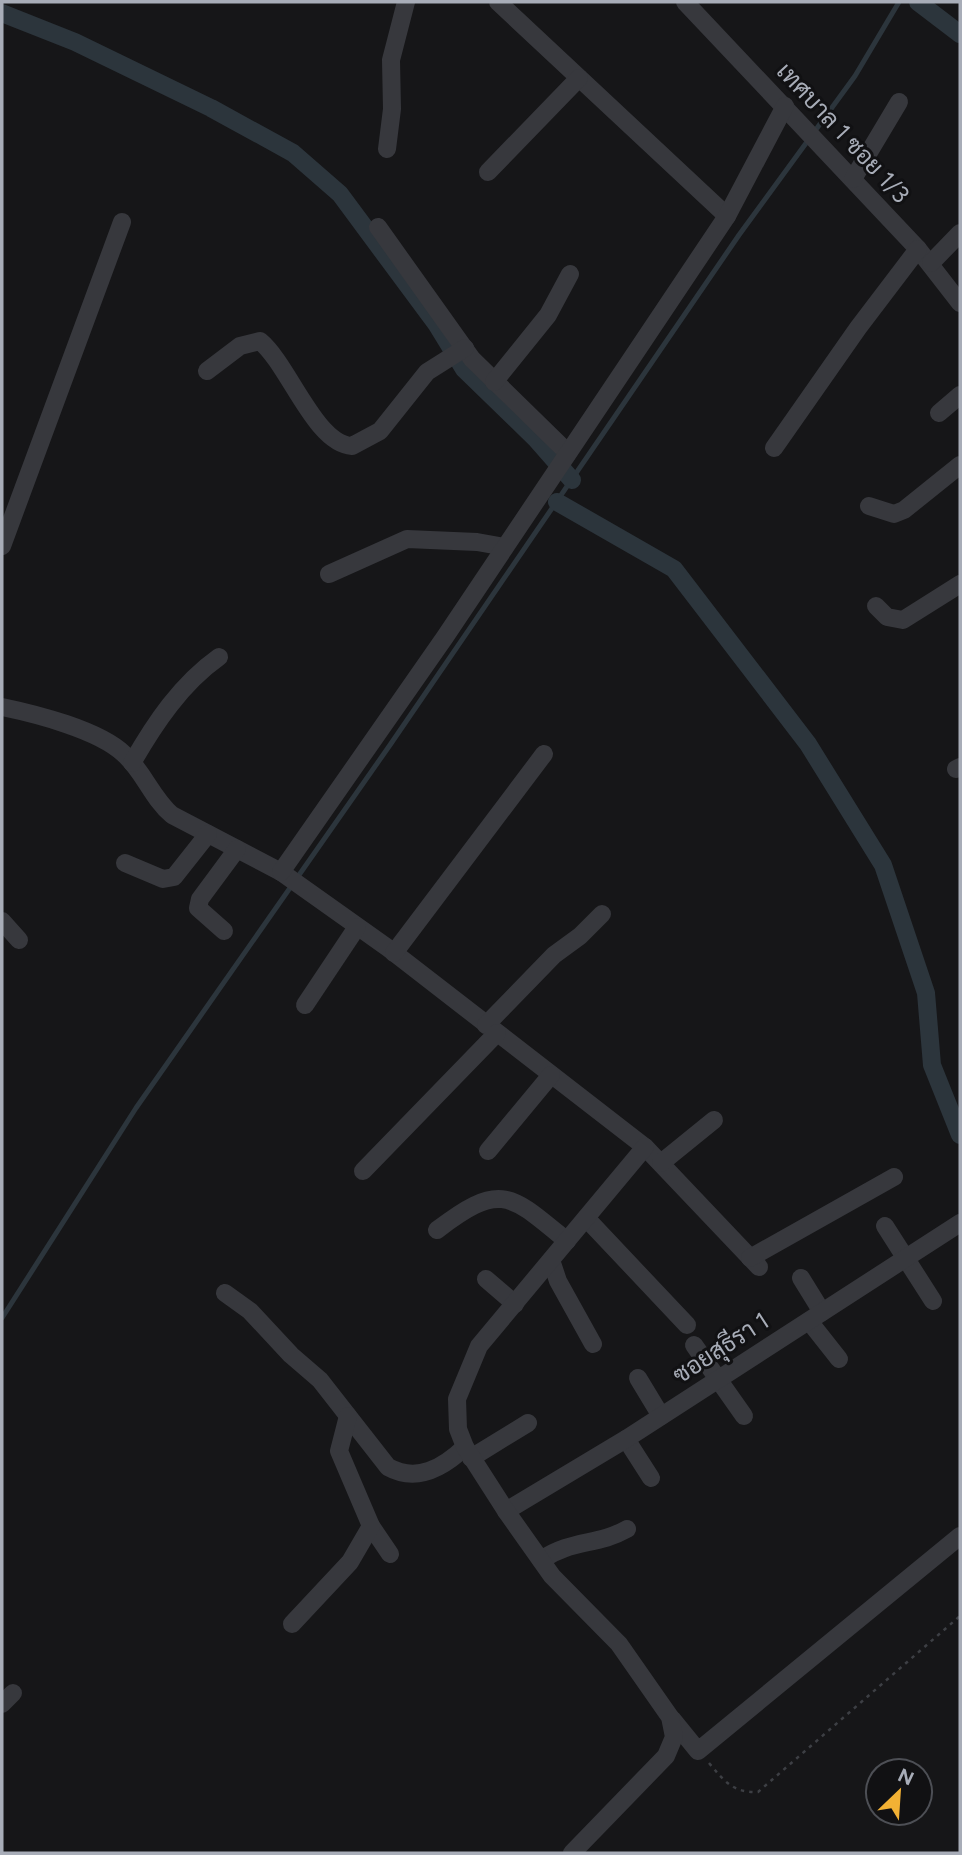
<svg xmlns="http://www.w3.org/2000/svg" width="962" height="1855" viewBox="0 0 962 1855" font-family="Figtree,Sarabun,sans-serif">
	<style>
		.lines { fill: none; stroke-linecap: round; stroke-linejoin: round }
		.stream { stroke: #2c353c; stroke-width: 5 }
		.canal { stroke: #2c353c; stroke-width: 18 }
		.path { stroke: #3d3f44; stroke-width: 2.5; stroke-dasharray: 3.5 5; stroke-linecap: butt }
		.minor { stroke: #37383d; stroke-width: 18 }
		.labels { text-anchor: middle; stroke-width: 6; stroke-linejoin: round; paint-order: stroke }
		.street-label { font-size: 24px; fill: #a8adb8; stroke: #111113 }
	</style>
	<rect width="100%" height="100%" fill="#161618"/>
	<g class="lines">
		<polyline class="stream" points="2,1318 136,1108 390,745 739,235 855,76 899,2"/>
		<g class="canal">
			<polyline points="918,2 960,34"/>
			<polyline points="2,13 75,42 211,108 293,153 340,194 437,325 464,369 536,439 572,480"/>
			<polyline points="557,502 674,569 808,744 883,865 926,993 932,1065 960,1135"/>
		</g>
		<path class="path" d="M 709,1763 C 724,1781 733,1793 758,1792 L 960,1616"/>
		<g class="minor">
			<polyline points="498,2 727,216"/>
			<polyline points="685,2 918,249 960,303"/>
			<polyline points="387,149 392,109 391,60 406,2"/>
			<polyline points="488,172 579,78"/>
			<polyline points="853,179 899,102"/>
			<polyline points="378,227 472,359 568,453"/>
			<polyline points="931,263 960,233"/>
			<path d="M 207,371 L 240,346 L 260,341 C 289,365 315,444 352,446 L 380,431 L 427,372 L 465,348"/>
			<polyline points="494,382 548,315 570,274"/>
			<polyline points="939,413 960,395"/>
			<polyline points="774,448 858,328 918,249"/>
			<polyline points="869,506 894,514 904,510 960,465"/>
			<polyline points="2,546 122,222"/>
			<polyline points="329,574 407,539 477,542 505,547"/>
			<polyline points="876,606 887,617 903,620 960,584"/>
			<path d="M 2,707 C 36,714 99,730 124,754 C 144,772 152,798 172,815 L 281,872 L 388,948 L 645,1147 L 759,1267"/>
			<path d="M 132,763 C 155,723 181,684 219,657"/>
			<polyline points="956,769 960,767"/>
			<polyline points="125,863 163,879 174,877 208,834"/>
			<polyline points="281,872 445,637 727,216 785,106"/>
			<polyline points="2,921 19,940"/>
			<polyline points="224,931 198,908 200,899 237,849"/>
			<polyline points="394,953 544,754"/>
			<polyline points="305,1005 357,927"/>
			<polyline points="486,1025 554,955 580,936 602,914"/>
			<polyline points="488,1151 551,1075"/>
			<polyline points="661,1163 714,1120"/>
			<polyline points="363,1171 497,1033"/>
			<polyline points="586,1218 687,1325"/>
			<polyline points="885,1226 933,1301"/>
			<path d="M 437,1230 C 501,1181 510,1194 567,1241"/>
			<polyline points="750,1258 894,1177"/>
			<polyline points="551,1260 558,1281 593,1344"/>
			<polyline points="801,1278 822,1312"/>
			<polyline points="486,1279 515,1304"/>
			<path d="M 225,1293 L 250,1311 L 291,1355 L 320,1380 L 388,1467 C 417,1483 443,1468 465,1447"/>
			<polyline points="809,1321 839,1359"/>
			<polyline points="694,1345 744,1416"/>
			<polyline points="638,1378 661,1416"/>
			<polyline points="626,1439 651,1478"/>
			<polyline points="471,1458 528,1423"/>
			<polyline points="506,1511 626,1439 960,1223"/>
			<polyline points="371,1526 390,1554"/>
			<path d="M 541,1560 C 572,1539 597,1546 627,1529"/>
			<polyline points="292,1624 350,1562 371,1526 339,1451 348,1416"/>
			<polyline points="2,1704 13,1693"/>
			<polyline points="672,1719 698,1751 960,1536"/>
			<polyline points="572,1853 666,1756 674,1737 670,1717 619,1644 552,1576 506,1511 465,1447 458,1429 457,1399 479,1346 645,1147"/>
		</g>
	</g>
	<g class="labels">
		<g class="street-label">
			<text transform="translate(843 133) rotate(47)" y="8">เทศบาล 1 ซอย 1/3</text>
			<text transform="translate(721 1348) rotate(-33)" y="8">ซอยสุธีรา 1</text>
		</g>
	</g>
	<rect width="962" height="1855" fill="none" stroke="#a8adb8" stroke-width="7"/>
	<g transform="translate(899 1792) rotate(25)"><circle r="33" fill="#111113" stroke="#4d4f55" stroke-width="2"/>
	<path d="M0-5L12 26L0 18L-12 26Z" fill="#f2b134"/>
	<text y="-10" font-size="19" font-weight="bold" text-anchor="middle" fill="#a8adb8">N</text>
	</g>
</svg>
